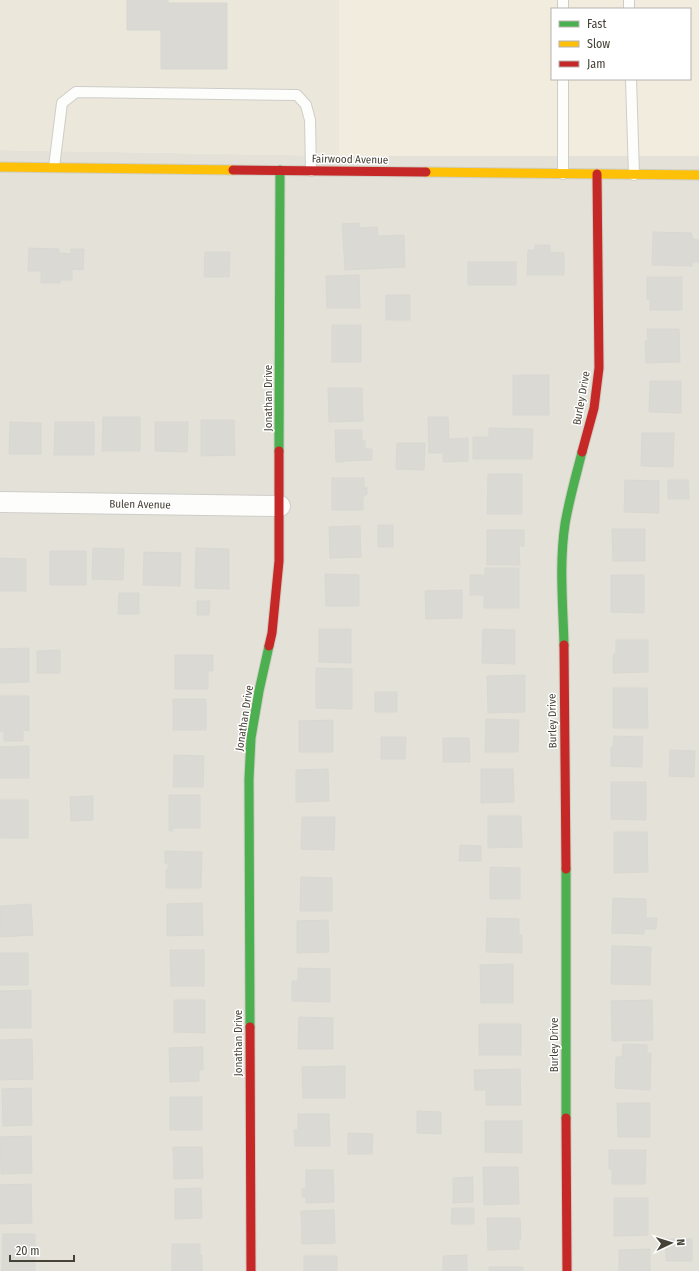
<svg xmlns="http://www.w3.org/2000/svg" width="699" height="1271" viewBox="0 0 699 1271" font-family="'Fira Sans Condensed',sans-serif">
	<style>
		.residential { fill: #e4e2d8 }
		.commercial { fill: #f2ecde; fill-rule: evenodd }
		.education { fill: #ebe8db }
		.building { fill: #dad9d3; stroke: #d8d7d1 }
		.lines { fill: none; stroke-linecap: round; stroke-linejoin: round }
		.lane-casing { stroke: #cecdc8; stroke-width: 12 }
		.street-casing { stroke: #cecdc8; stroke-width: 22 }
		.fast-casing { stroke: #cfcdc2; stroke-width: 11 }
		.slow-casing { stroke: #cfcdc2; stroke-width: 11 }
		.jam-casing { stroke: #cfcdc2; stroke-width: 11 }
		.lane { stroke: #fdfdfc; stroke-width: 10 }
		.street { stroke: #fdfdfc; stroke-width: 20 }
		.fast { stroke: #4caf50; stroke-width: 9 }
		.slow { stroke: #ffc107; stroke-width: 9 }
		.jam { stroke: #c62828; stroke-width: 9 }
		.labels { text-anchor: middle; stroke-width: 3; stroke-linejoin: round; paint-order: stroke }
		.street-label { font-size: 11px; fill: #474237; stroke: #fff }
	</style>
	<rect width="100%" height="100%" fill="#f0f0eb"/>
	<polygon class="residential" points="0,150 339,156 699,156 699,1271 0,1271"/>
	<path class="commercial" d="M 339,0 L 699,0 L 699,156 L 339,156 ZM 552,9 L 690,9 L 690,79 L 552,79 Z"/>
	<polygon class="education" points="0,0 339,0 339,156 0,150"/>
	<g class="building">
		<polygon points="127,0 168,0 168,3 227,3 227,69 161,69 161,30 127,30"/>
		<polygon points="359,223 360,228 377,227 378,236 404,235 405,267 345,270 342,224"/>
		<polygon points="653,232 691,233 693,239 699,240 699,262 692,262 692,266 652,265"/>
		<polygon points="535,245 550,245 550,252 564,253 564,275 527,275 528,250 535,250"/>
		<polygon points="29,248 59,249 59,253 71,254 71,249 84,249 83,270 72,269 72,280 60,280 60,283 41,283 41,271 28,271"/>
		<polygon points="205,252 230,252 229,277 204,277"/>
		<rect x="468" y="262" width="48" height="23"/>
		<polygon points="359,275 360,308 327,308 326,276"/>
		<polygon points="647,277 682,277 682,310 650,310 650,300 647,299"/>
		<rect x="386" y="295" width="24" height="25"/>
		<rect x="332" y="325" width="29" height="37"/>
		<polygon points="647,329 679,329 680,362 646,363 645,341 648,341"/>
		<rect x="513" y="375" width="36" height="40"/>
		<polygon points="650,381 681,381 681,413 649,412"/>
		<polygon points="328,388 362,388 363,421 329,422"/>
		<polygon points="103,417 140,417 140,451 102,451"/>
		<polygon points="428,417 448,417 449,439 468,438 468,461 443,462 443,453 429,453"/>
		<polygon points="201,420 234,420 235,455 201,456"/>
		<polygon points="10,422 41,423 41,454 9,454"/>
		<polygon points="55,422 94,422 94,455 54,455"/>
		<polygon points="155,422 188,422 187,452 155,451"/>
		<polygon points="489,428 533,429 532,459 473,459 473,437 489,437"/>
		<polygon points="335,430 362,430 362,441 365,441 365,449 372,449 372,460 345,461 343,462 336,462"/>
		<polygon points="642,433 674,433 673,467 641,466"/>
		<polygon points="397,443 425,443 424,470 396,469"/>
		<polygon points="488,474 522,474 522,514 487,514"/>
		<polygon points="332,478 364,478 364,489 367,487 367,494 363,497 363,510 332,510"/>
		<polygon points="625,480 659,481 659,513 624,512"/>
		<polygon points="668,480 688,480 689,499 668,499"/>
		<rect x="378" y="525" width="15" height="22"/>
		<polygon points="360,526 361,557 330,558 329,527"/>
		<polygon points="612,529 645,529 645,561 613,561"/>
		<polygon points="487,530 524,530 524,546 519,546 520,565 487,565"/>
		<polygon points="93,548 124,549 123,580 92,579"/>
		<polygon points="196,548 229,549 229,589 195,588"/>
		<rect x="50" y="551" width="36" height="34"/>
		<polygon points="144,552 181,553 180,586 143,585"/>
		<polygon points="0,558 26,559 26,591 0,591"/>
		<polygon points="485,568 519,568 519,608 484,608 484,595 470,595 470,575 485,575"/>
		<polygon points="325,574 359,575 359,606 326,606"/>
		<polygon points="611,575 644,575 644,613 611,612"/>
		<polygon points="462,590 462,618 426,619 425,591"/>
		<polygon points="119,593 139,593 139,614 118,614"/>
		<polygon points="197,601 210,601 209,615 197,615"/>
		<polygon points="319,629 351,629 351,663 319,662"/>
		<polygon points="483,629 515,630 515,664 482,663"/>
		<polygon points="616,640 648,640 648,672 613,673 613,655 616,653"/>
		<polygon points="29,648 29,682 0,683 0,649"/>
		<polygon points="60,650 60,673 37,673 37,651"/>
		<polygon points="175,655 213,655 213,671 208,671 208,689 175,689"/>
		<polygon points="316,668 352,669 352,709 316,708"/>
		<polygon points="525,675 525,712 488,713 487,676"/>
		<polygon points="613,688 647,688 648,728 613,728"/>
		<rect x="375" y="692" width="22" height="20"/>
		<polygon points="0,696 29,696 29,731 23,730 23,741 4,741 4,731 0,731"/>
		<rect x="173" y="699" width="33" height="31"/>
		<polygon points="486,719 519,720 518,752 485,752"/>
		<polygon points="333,720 333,752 299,752 299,721"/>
		<polygon points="614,736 643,737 642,767 611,766 611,747 613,747"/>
		<polygon points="381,737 406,737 405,759 381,759"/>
		<polygon points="443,738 469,738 470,762 443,762"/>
		<polygon points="29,746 29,778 0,778 0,747"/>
		<polygon points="670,750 695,751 694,777 669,776"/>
		<polygon points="174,755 204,756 203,787 173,787"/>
		<polygon points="328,769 329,801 296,802 296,770"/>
		<polygon points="481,769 513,769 514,802 481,803"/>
		<polygon points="611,782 646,782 646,820 611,819"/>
		<polygon points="169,795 200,795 200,828 173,828 173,831 169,831"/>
		<polygon points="93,796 93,820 71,821 70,797"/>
		<rect x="0" y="800" width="28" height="38"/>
		<polygon points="488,816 521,816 522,847 488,848"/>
		<polygon points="302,817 335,817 334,850 301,849"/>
		<polygon points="614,832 647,832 648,872 614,873"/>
		<polygon points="460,845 481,846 481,861 459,861"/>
		<polygon points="165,851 202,852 201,888 166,888 166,870 168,869 168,863 165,863"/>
		<polygon points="490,867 520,868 520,899 490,899"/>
		<polygon points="301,877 332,878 332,911 300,911"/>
		<polygon points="613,898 646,899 646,918 657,918 656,929 644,929 644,934 612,933"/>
		<polygon points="202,903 203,935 167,936 167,904"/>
		<polygon points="31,904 33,935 1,937 0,906"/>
		<polygon points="487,918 519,919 519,935 522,935 522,953 486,952"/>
		<polygon points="328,920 329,952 297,953 297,921"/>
		<polygon points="612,946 651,947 650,985 611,984"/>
		<polygon points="170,950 204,950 204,986 171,986"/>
		<rect x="0" y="953" width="28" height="32"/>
		<polygon points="513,964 513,1003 481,1003 480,965"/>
		<polygon points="298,968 330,969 330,1002 292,1001 292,981 298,981"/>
		<polygon points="31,990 31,1028 0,1028 0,991"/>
		<polygon points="174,1000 205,1000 205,1033 174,1032"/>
		<polygon points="652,1000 653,1040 612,1041 611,1001"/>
		<polygon points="299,1017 333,1018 333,1049 298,1049"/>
		<rect x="479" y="1024" width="42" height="31"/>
		<polygon points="32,1039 33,1079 0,1080 0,1040"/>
		<polygon points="623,1044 647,1045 647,1053 651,1053 650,1090 615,1088 616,1057 622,1057"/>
		<polygon points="203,1047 203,1070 199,1070 199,1081 170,1082 169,1048"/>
		<polygon points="345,1066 345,1098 303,1098 302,1067"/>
		<polygon points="520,1069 521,1105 486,1105 486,1090 475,1090 474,1070"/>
		<polygon points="31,1088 32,1125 3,1126 2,1089"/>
		<rect x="170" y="1097" width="32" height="33"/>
		<polygon points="617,1103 650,1103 650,1137 618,1137"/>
		<polygon points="417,1111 441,1112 441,1134 417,1133"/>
		<polygon points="298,1114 329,1114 330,1146 295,1146 294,1130 298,1130"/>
		<polygon points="485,1121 522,1121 522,1153 485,1152"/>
		<polygon points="348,1133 373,1134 372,1154 348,1154"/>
		<polygon points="31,1136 32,1173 1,1174 0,1137"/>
		<polygon points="173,1147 202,1147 203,1178 174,1179"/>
		<polygon points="609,1150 646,1150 645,1184 612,1184 612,1169 609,1169"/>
		<polygon points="483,1167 518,1167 519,1204 484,1205"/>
		<polygon points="306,1170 333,1170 334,1202 306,1203 306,1197 302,1197 302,1189 306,1189"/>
		<polygon points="473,1177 473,1202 453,1203 453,1178"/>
		<polygon points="31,1184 32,1223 0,1224 0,1185"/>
		<polygon points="201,1188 202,1218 175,1219 175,1189"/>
		<polygon points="614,1198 648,1198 648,1235 614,1236"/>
		<polygon points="452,1208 474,1208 474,1224 451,1224"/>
		<polygon points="334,1210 335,1243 302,1244 301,1211"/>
		<polygon points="487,1218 520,1218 521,1239 519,1239 519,1249 488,1250"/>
		<polygon points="3,1234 35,1234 35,1271 2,1271"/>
		<rect x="666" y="1239" width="26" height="22"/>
		<polygon points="172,1244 200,1244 200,1255 202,1255 202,1271 172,1271"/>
		<polygon points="650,1249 650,1271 619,1271 619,1250"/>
		<polygon points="467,1255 467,1271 443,1271 443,1256"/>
		<rect x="304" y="1256" width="33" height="15"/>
		<rect x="489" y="1267" width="34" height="4"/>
	</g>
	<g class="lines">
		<g class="lane-casing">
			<g id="lane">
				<polyline points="629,0 629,9"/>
				<polyline points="563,9 563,0"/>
				<polyline points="631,79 634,175"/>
				<polyline points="54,167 62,103 76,92 297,95 306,105 310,120 311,171"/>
				<polyline points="563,174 563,79"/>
			</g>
		</g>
		<g class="street-casing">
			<polyline id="street" points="0,502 280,506"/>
		</g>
		<g class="fast-casing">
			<g id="fast">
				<polyline points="279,451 280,170"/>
				<path d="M 564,645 C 563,605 559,564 565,524 C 569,500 576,476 582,452"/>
				<polyline points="566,869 566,1118"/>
				<polyline points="250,1027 249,779 251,738 259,691 269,646"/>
			</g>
		</g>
		<g class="slow-casing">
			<g id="slow">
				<polyline points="0,167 233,170"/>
				<polyline points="426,172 699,175"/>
			</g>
		</g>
		<g class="jam-casing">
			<g id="jam">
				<polyline points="233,170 426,172"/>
				<polyline points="582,452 594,408 599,368 597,174"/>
				<polyline points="564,645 566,869"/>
				<polyline points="269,646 272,633 279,561 279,451"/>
				<polyline points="250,1027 251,1271"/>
				<polyline points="566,1118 567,1271"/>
			</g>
		</g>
		<use href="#lane" class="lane"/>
		<use href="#street" class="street"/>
		<use href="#fast" class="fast"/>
		<use href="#slow" class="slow"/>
		<use href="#jam" class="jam"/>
	</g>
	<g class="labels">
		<g class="street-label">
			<text transform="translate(350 159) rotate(1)" y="4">Fairwood Avenue</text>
			<text transform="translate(268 398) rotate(-90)" y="4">Jonathan Drive</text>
			<text transform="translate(581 398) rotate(-80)" y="4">Burley Drive</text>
			<text transform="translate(140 504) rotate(1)" y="4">Bulen Avenue</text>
			<text transform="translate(244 718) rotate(-81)" y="4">Jonathan Drive</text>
			<text transform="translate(552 721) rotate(-91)" y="4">Burley Drive</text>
			<text transform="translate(238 1043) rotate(-90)" y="4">Jonathan Drive</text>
			<text transform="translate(554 1045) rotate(-90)" y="4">Burley Drive</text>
		</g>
	</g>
	<rect x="551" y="8" width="140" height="72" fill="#ffffff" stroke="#b5b3af"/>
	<rect x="559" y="21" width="20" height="6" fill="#4caf50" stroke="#b5b3af"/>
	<text x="587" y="28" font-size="12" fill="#474237">Fast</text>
	<rect x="559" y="41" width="20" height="6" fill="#ffc107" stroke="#b5b3af"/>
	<text x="587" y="48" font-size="12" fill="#474237">Slow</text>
	<rect x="559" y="61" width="20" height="6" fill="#c62828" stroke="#b5b3af"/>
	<text x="587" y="68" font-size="12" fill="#474237">Jam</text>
	<g transform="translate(671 1243) rotate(86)" stroke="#ffffff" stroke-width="3" paint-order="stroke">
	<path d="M0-3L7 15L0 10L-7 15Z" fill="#474237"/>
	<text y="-6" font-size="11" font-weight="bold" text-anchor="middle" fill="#474237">N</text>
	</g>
	<path d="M10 1255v6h64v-6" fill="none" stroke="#474237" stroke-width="2"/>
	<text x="16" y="1255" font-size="12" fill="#474237" stroke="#ffffff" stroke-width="3" paint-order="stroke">20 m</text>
</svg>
